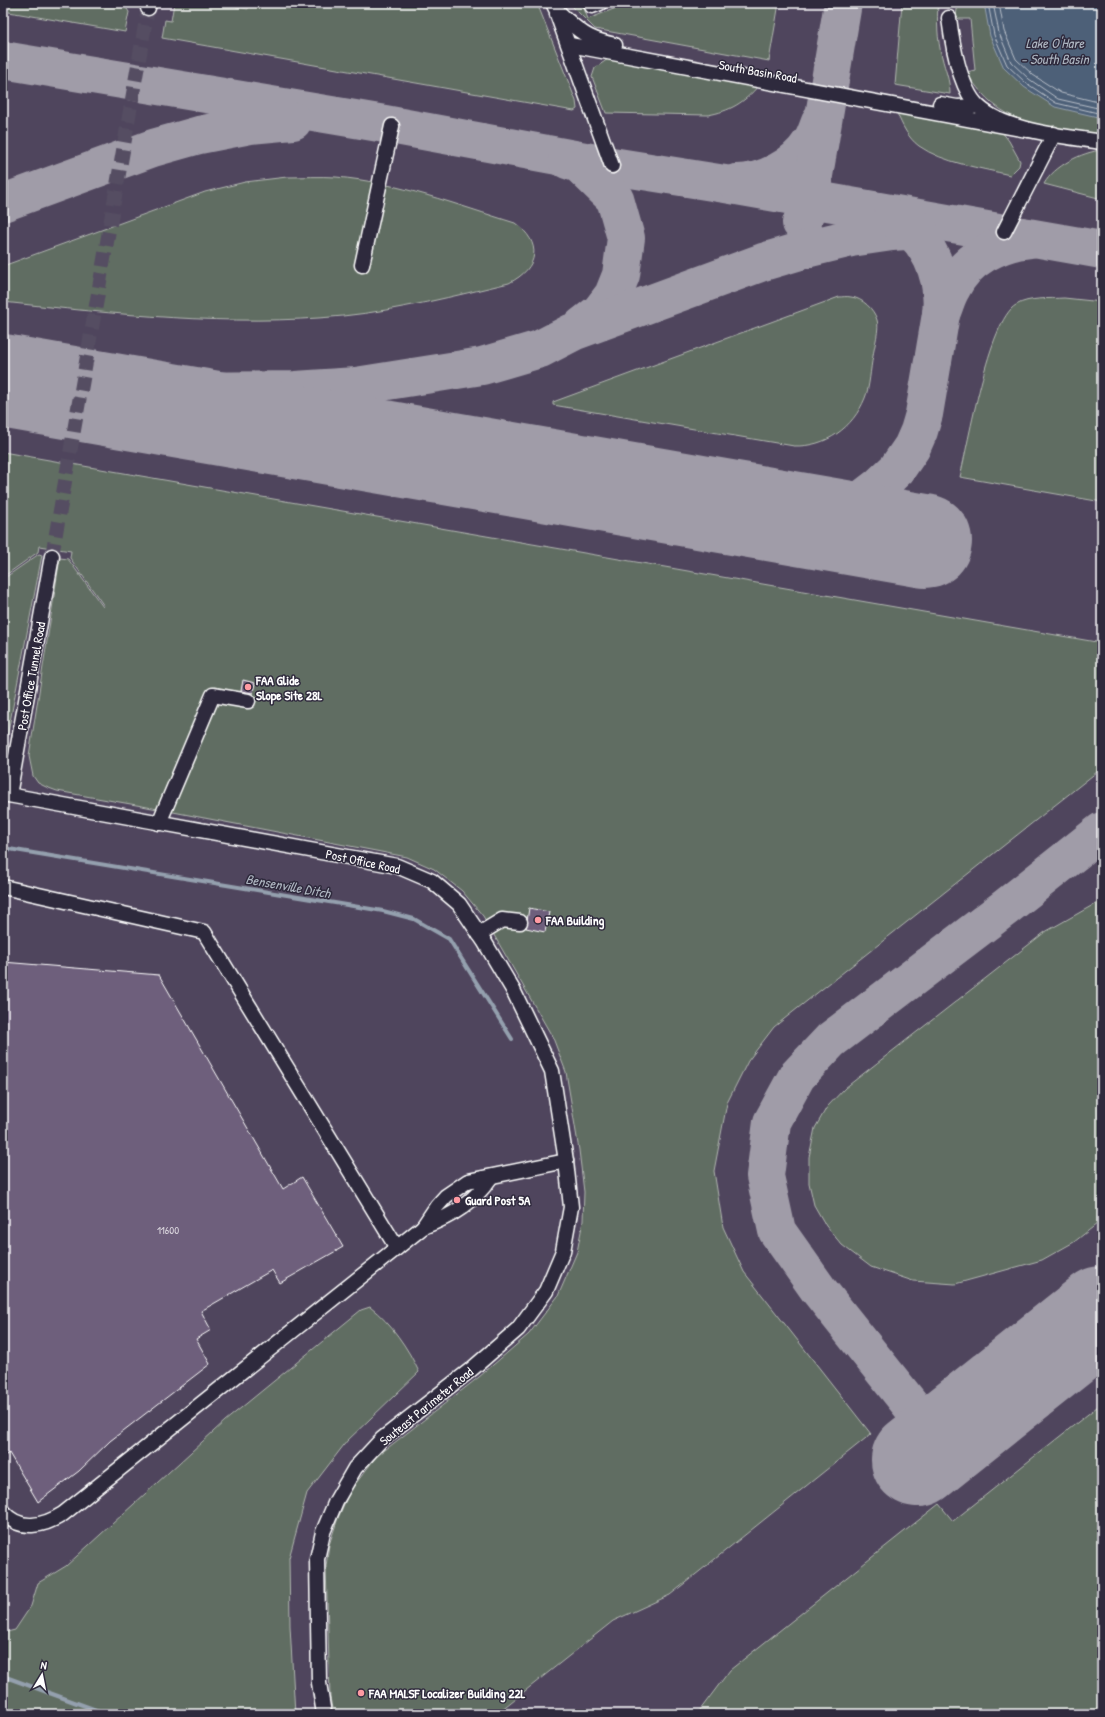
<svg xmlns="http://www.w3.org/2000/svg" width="1105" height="1717" viewBox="0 0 1105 1717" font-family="'Patrick Hand',sans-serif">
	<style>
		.built { fill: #4f455d }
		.green { fill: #616d62; stroke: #b0b6b0 }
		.water { fill: #4d6078; stroke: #94a0ae }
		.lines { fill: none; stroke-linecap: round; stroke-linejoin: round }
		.shore { stroke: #b8bfc9; stroke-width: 1 }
		.stream { stroke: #94a0ae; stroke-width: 4 }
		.taxiway { stroke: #a09ca8; stroke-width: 38 }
		.runway { stroke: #a09ca8; stroke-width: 94 }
		.building { fill: #6e5f7b; stroke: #fff }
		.minor-tunnel { stroke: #554e62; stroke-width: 14; stroke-dasharray: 14 7; stroke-linecap: butt }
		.minor-casing { stroke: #fff; stroke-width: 17 }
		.minor { stroke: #2f2a3d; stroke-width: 14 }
		.poi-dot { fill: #ff9aa2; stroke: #2f2a3d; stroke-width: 1.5 }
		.labels { text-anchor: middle; stroke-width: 3; stroke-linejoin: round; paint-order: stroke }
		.number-label { font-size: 11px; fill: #dbd7de }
		.street-label { font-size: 13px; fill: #fff; stroke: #2f2a3d }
		.poi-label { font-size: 13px; font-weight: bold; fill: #fff; stroke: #2f2a3d; text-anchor: start }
		.water-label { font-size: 14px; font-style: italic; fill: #afb7c2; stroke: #2f2a3d }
	</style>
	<rect width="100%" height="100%" fill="#423a50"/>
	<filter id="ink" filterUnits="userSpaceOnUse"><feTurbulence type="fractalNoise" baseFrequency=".025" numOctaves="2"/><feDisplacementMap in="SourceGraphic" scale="8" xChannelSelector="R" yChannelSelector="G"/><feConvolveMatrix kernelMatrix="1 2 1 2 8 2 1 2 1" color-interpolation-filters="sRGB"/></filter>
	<g filter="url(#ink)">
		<rect class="built" x="3" y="3" width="1099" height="1711"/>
		<g class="green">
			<polygon points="3,3 123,3 129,12 125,32 3,11"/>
			<polygon points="174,3 214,3 248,9 249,3 537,3 576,101 577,109 574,111 162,38 165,20 171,21"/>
			<polygon points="569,3 582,3 588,19 629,3 779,3 769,61 595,29"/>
			<path d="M 902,3 L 938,3 C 937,21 937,39 942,57 C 945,70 950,80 950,94 L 895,85 Z"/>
			<path d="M 958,3 L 1102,3 L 1102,136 C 1057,128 1013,129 981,92 C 976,86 970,79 967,72 L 975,70 L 970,19 L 959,19 L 956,16 Z"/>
			<path d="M 608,59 L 759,85 C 744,103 730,111 708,115 L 606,113 L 592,77 L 595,68 Z"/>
			<path d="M 904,112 L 962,123 L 973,128 L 985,128 L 1002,132 L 1009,141 L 1020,161 L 1019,166 L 1010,175 C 981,168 943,163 919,146 C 908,138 902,125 897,113 Z"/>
			<path d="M 1102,150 L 1102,199 L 1044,184 C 1054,166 1082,152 1102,150 Z"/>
			<path d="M 287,177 C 303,177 320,176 336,177 C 397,182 457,205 515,223 C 543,243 539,268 509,283 C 454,296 400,310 343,316 C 230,327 115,314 3,302 L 3,266 L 205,192 L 245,182 Z"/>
			<path d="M 839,297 C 842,297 847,296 851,297 C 862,298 874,309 877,320 C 880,328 874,347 873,356 C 870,370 870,386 865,398 C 853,428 826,447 794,446 L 553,405 L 553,402 Z"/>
			<path d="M 1064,298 L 1102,302 L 1102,502 L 960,477 C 968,444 989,320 1016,305 C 1029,297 1050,299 1064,298 Z"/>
			<polygon points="3,452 1102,643 1102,768 774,1027 748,1061 727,1103 714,1171 723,1227 744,1272 871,1434 670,1595 613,1621 496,1714 333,1714 330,1697 326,1566 329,1545 338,1518 350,1491 376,1457 479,1377 529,1334 558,1296 577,1252 583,1221 584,1192 579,1150 566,1072 553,1038 483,916 462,891 434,869 407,857 142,806 57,791 46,787 38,783 33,776 29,756 60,558 68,559 103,607 104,606 70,558 71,551 39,546 38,552 3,577"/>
			<polygon points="39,554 42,555 3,758 3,579"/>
			<polygon points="1102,900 1102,1220 1074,1242 1042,1260 955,1284 913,1281 871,1267 842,1245 826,1226 814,1205 809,1183 809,1157 815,1128 827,1107 845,1088 1045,932"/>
			<path d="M 370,1307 C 391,1323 408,1348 419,1372 L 347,1441 L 307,1493 L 289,1558 L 290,1626 L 295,1714 L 3,1714 L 3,1633 L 15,1630 L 31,1606 L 38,1583 L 66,1566 L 225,1421 L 361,1310 Z"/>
			<polygon points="1102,1403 1102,1714 697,1714 730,1670 939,1504 953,1521"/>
		</g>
		<polygon class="water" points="984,3 1102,3 1102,118 1055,107 1024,87 1004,68 990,36"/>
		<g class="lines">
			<g class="shore">
				<polyline points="988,3 994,35 1007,65 1026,83 1056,103 1102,114"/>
				<polyline points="993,3 999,33 1011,62 1029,79 1058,99 1102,109"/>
				<polyline points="999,3 1004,31 1016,59 1033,75 1061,93 1102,103"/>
			</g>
			<g class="stream">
				<polyline points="3,848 383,911 414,919 449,939 512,1039"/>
				<polyline points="3,1676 107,1714"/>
			</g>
			<g class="taxiway">
				<polyline points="3,60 385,124 612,166 725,184 1102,250"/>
				<polyline points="567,160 579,164 615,199 626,238 621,275 613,295 600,312 582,326"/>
				<path d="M 736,183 C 764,183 796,166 811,142 C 815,137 817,129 820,122"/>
				<polyline points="3,203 153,148 199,135 250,125 293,121"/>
				<polyline points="801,223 806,212 810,199 843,3"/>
				<path d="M 941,314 C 945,305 947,296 952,288 C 966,259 998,242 1030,239"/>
				<polyline points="7,381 173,391 295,390 356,386 482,366 540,349 573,332 763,262 810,248 851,238 892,232 919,230"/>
				<path d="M 802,520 L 849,509 L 879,486 L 897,469 L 912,447 L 919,431 L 924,414 L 941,314 C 945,277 929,235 892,218"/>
				<polyline points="940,1442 818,1289 777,1231 765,1176 772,1122 797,1076 831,1040 1006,907 1102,831"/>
			</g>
			<g class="runway">
				<polyline points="3,381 925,541"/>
				<polyline points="918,1460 1102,1313"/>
			</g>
		</g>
		<g class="building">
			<polygon points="243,680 255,683 253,693 241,691"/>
			<polygon points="529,908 549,912 545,932 526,928"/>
			<polygon points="3,962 159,975 283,1189 302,1177 343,1247 280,1283 272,1270 201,1311 211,1330 196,1339 210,1364 110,1441 79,1471 38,1502 9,1453 3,1457"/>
		</g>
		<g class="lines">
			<polyline class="minor-tunnel" points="52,556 148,8"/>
			<g class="minor-casing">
				<g id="minor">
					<path d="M 553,3 C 556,11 561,15 567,20 C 584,36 593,40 615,45"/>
					<polyline points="591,3 592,6 600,3"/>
					<polyline points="148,8 149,3"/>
					<polyline points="557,14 612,166"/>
					<path d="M 949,18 C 952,42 960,89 978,106 C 1005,132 1066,136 1102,142"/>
					<polyline points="570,45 1027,130"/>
					<polyline points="940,104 957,107 977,106"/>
					<polyline points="1004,232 1054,134"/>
					<polyline points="362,265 392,126"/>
					<polyline points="3,794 397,866 432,881 459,904 484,941 513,990 552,1071 566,1161 571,1207 563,1251 546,1291 518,1329 473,1368 382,1439 355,1468 336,1501 323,1532 317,1559 319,1683 324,1714"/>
					<polyline points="9,795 52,556"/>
					<polyline points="159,823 213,695 248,701"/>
					<polyline points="3,887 204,932 397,1248"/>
					<polyline points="479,934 502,920 520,922"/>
					<polyline points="423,1227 437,1206 446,1196 468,1181 566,1161"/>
					<path d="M 3,1512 C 20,1532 44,1526 63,1514 L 423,1227 C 453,1216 473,1203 491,1177"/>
				</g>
			</g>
			<use href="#minor" class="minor"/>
		</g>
	</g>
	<g class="poi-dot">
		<circle cx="248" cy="687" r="4"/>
		<circle cx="538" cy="920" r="4"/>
		<circle cx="457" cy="1200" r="4"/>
		<circle cx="361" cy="1693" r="4"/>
	</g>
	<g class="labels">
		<g class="number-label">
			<text x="168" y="1234">11600</text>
		</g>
		<g class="street-label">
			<text transform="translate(758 71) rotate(10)" y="5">South Basin Road</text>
			<text transform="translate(31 676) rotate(-80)" y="5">Post Office Tunnel Road</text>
			<text transform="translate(363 861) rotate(12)" y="5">Post Office Road</text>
			<text transform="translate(426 1406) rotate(-39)" y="5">Souteast Parimeter Road</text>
		</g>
		<g class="poi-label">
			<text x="256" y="685">FAA Glide<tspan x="256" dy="15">Slope Site 28L</tspan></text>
			<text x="546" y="925">FAA Building</text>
			<text x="465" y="1205">Guard Post 5A</text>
			<text x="369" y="1698">FAA MALSF Localizer Building 22L</text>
		</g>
		<g class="water-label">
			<text x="1055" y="48">Lake O'Hare<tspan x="1055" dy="16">- South Basin</tspan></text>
			<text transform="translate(288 886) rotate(10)" y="5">Bensenville Ditch</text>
		</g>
	</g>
	<rect width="1105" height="1717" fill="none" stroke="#2f2a3d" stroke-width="16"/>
	<rect x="8" y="8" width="1089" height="1701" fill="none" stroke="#fff" stroke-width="1.5" filter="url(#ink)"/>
	<g transform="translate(42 1675) rotate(10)" stroke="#2f2a3d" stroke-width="3" paint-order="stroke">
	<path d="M0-3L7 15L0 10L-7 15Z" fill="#ffffff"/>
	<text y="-6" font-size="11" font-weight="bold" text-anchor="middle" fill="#ffffff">N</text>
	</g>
</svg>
